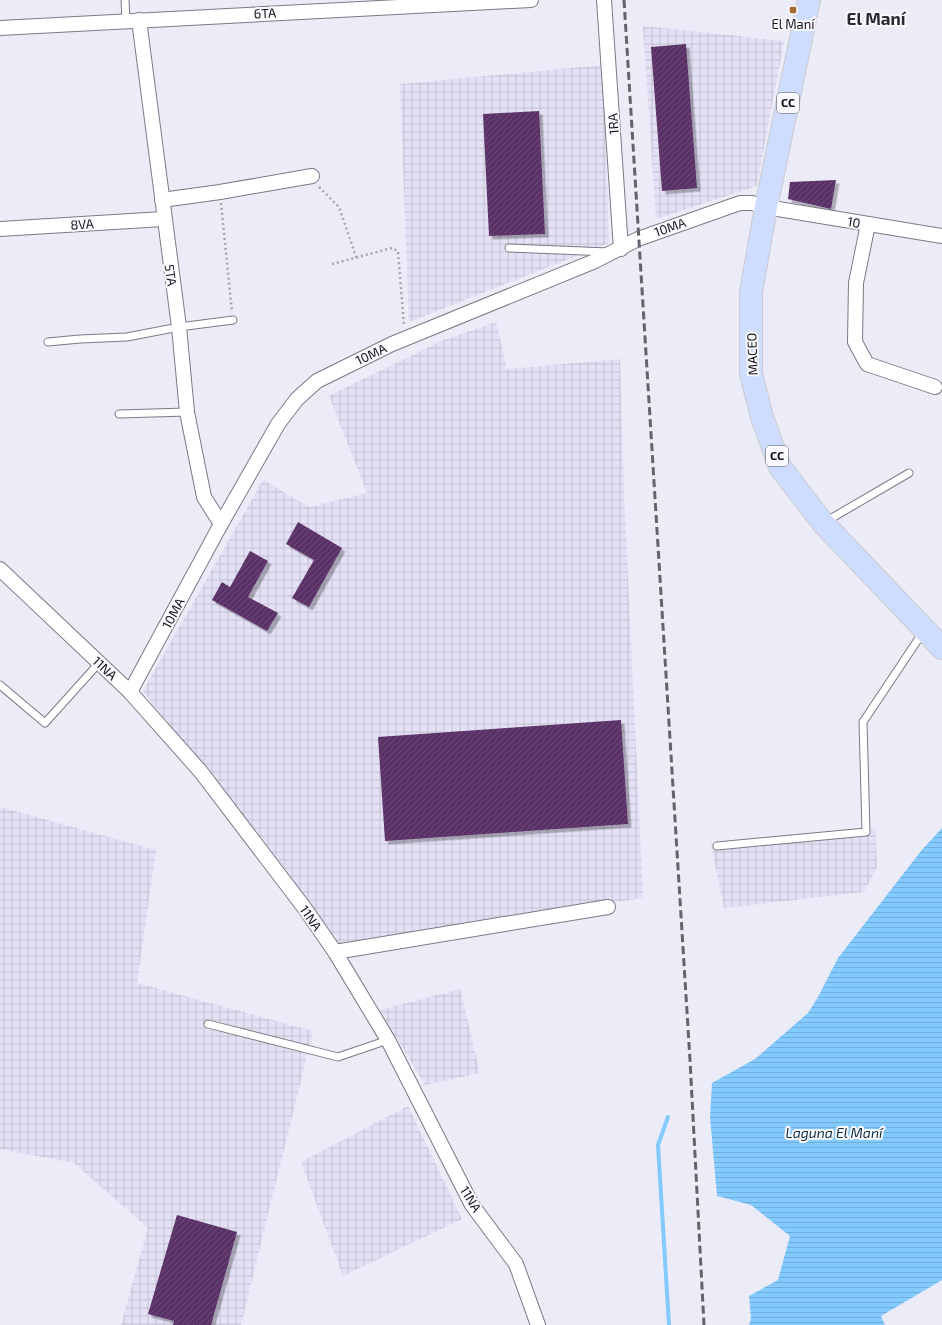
<svg xmlns="http://www.w3.org/2000/svg" width="942" height="1325" viewBox="0 0 942 1325" font-family="'Exo 2',sans-serif">
	<style>
		.industrial { fill: url(#industrial-grid) }
		.water { fill: url(#water-rules) }
		.lines { fill: none; stroke-linecap: round; stroke-linejoin: round }
		.stream { stroke: #83cbfe; stroke-width: 4 }
		.building { fill: url(#building-hatch); filter: url(#shadow) }
		.lane-casing { stroke: #7b7985; stroke-width: 9 }
		.street-casing { stroke: #7b7985; stroke-width: 16 }
		.primary-casing { stroke: #cbcbcc; stroke-width: 24 }
		.path { stroke: #a6a5b0; stroke-width: 2.5; stroke-dasharray: 2 3; stroke-linecap: butt }
		.lane { stroke: #fff; stroke-width: 7 }
		.street { stroke: #fff; stroke-width: 14 }
		.primary { stroke: #ceddff; stroke-width: 22 }
		.rail { stroke: #64636b; stroke-width: 3; stroke-dasharray: 8 4; stroke-linecap: butt }
		.poi-dot { fill: #a86b2f; stroke: #faf9fe; stroke-width: 1.5 }
		.labels { text-anchor: middle; stroke-width: 4; stroke-linejoin: round; paint-order: stroke }
		.shield { fill: #faf9fe; stroke: #59585d; stroke-width: 1 }
		.shield-label { font-size: 12px; font-weight: bold; fill: #141318 }
		.street-label { font-size: 13px; fill: #141318; stroke: #faf9fe }
		.poi-label { font-size: 13px; fill: #141318; stroke: #faf9fe }
		.water-label { font-size: 14px; font-style: italic; fill: #0d2d41; stroke: #faf9fe }
		.district-label { font-size: 17px; font-weight: bold; fill: #292832; stroke: #faf9fe }
	</style>
	<defs>
		<pattern id="industrial-grid" width="8" height="8" patternUnits="userSpaceOnUse"><rect width="8" height="8" fill="#e4e1f6"/><path d="M0 4h8M4 0v8" fill="none" stroke="#c3c0d2"/></pattern>
		<pattern id="water-rules" width="6" height="5" patternUnits="userSpaceOnUse"><rect width="6" height="5" fill="#83cbfe"/><path d="M0 2.5h6" fill="none" stroke="#70add9"/></pattern>
		<pattern id="building-hatch" width="6" height="6" patternUnits="userSpaceOnUse"><rect width="6" height="6" fill="#5a3067"/><path d="M-1 1l2-2M0 6l6-6M5 7l2-2" fill="none" stroke="#6d4b78"/></pattern>
		<filter id="shadow"><feDropShadow dx="3.5" dy="3.5" stdDeviation="0" flood-color="#0004"/></filter>
	</defs>
	<rect width="100%" height="100%" fill="#ecebf8"/>
	<g class="industrial">
		<polygon points="643,26 784,41 757,186 656,219"/>
		<polygon points="603,65 609,243 409,322 400,84"/>
		<polygon points="496,322 507,369 620,359 624,494 643,898 337,945 143,691 263,480 309,507 367,493 329,396 441,341"/>
		<polygon points="0,807 156,850 137,983 313,1031 241,1325 121,1325 148,1228 74,1163 0,1149"/>
		<polygon points="875,829 877,867 864,892 724,908 711,844"/>
		<polygon points="460,989 480,1073 425,1085 380,1010"/>
		<polygon points="408,1106 462,1219 343,1276 301,1162"/>
	</g>
	<polygon class="water" points="942,828 942,1280 881,1316 885,1325 749,1325 751,1318 749,1296 778,1280 790,1236 751,1205 717,1196 710,1117 712,1083 755,1059 808,1013 818,997 838,958 921,851"/>
	<g class="lines">
		<polyline class="stream" points="668,1117 658,1145 669,1325"/>
	</g>
	<g class="building">
		<polygon points="686,44 697,188 662,191 651,47"/>
		<polygon points="539,111 545,234 489,236 483,114"/>
		<polygon points="836,180 831,209 788,199 790,182"/>
		<polygon points="298,522 342,548 309,607 292,598 314,560 286,544"/>
		<polygon points="250,551 268,561 248,597 278,613 267,631 212,600 222,582 230,587"/>
		<polygon points="621,720 628,824 385,841 378,737"/>
		<polygon points="177,1215 237,1232 211,1325 173,1325 174,1321 148,1314"/>
	</g>
	<g class="lines">
		<g class="lane-casing">
			<g id="lane">
				<polyline points="125,0 126,21"/>
				<polyline points="509,248 608,252"/>
				<polyline points="48,342 80,339 127,337 179,327 233,320"/>
				<polyline points="119,414 187,412"/>
				<polyline points="825,522 909,473"/>
				<polyline points="0,685 45,723 99,663"/>
				<polyline points="717,846 866,832 863,722 923,632"/>
				<polyline points="208,1024 338,1057 388,1040"/>
			</g>
		</g>
		<g class="street-casing">
			<g id="street">
				<polyline points="604,0 621,249"/>
				<polyline points="139,20 179,327 187,412 204,497 221,524"/>
				<polyline points="0,28 531,0"/>
				<polyline points="162,200 220,192 312,176"/>
				<polyline points="868,224 856,283 855,342 867,364 935,387"/>
				<polyline points="0,229 163,219"/>
				<polyline points="0,569 130,692 201,772 306,910 335,952 388,1040 472,1205 516,1264 538,1325"/>
				<polyline points="130,692 221,524 278,424 297,399 317,381 392,344 595,261 638,239 740,203 752,203 766,207 942,236"/>
				<polyline points="335,952 608,907"/>
			</g>
		</g>
		<g class="primary-casing">
			<polyline id="primary" points="809,0 766,207 751,292 751,374 762,417 780,467 823,523 942,648"/>
		</g>
		<g class="path">
			<polyline points="319,187 339,207 356,257"/>
			<polyline points="221,203 232,312"/>
			<polyline points="332,264 392,248 398,251 404,326"/>
		</g>
		<use href="#lane" class="lane"/>
		<use href="#street" class="street"/>
		<use href="#primary" class="primary"/>
		<polyline class="rail" points="624,0 690,1060 704,1325"/>
	</g>
	<rect class="poi-dot" x="789" y="6" width="8" height="8" rx="2"/>
	<g class="labels">
		<g class="shield">
			<rect x="777" y="93" width="22" height="20" rx="3"/>
			<rect x="766" y="446" width="22" height="20" rx="3"/>
		</g>
		<g class="shield-label">
			<text x="788" y="107">CC</text>
			<text x="777" y="460">CC</text>
		</g>
		<g class="street-label">
			<text transform="translate(265 13) rotate(-3)" y="5">6TA</text>
			<text transform="translate(613 124) rotate(-94)" y="5">1RA</text>
			<text transform="translate(854 222) rotate(10)" y="5">10</text>
			<text transform="translate(82 224) rotate(-4)" y="5">8VA</text>
			<text transform="translate(670 227) rotate(-19)" y="5">10MA</text>
			<text transform="translate(171 275) rotate(82)" y="5">5TA</text>
			<text transform="translate(371 354) rotate(-26)" y="5">10MA</text>
			<text transform="translate(752 354) rotate(-92)" y="5">MACEO</text>
			<text transform="translate(173 613) rotate(-62)" y="5">10MA</text>
			<text transform="translate(105 668) rotate(43)" y="5">11NA</text>
			<text transform="translate(311 918) rotate(55)" y="5">11NA</text>
			<text transform="translate(471 1199) rotate(59)" y="5">11NA</text>
		</g>
		<g class="poi-label">
			<text x="793" y="29">El Maní</text>
		</g>
		<g class="water-label">
			<text x="834" y="1138">Laguna El Maní</text>
		</g>
		<g class="district-label">
			<text x="876" y="25">El Maní</text>
		</g>
	</g>
</svg>
